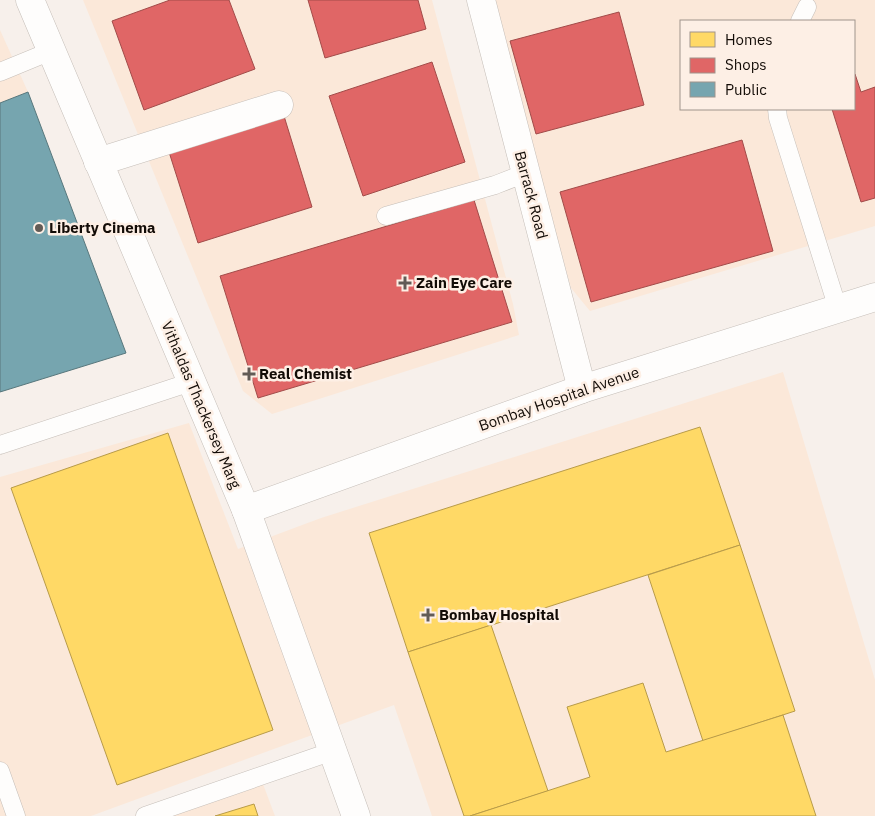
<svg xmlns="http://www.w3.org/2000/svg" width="875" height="816" viewBox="0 0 875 816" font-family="'IBM Plex Sans',sans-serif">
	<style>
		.built { fill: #fbe8d9; fill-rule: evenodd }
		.homes { fill: #ffd966; stroke: #b89b49 }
		.shops { fill: #e06666; stroke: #a24b49 }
		.public { fill: #76a5af; stroke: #58777c }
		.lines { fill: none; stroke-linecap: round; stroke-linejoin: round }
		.lane-casing { stroke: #c5beb8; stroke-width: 19 }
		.street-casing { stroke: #c5beb8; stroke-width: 29 }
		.secondary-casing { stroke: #c5beb8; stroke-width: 29 }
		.lane { stroke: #fefdfc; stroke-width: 18 }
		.street { stroke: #fefdfc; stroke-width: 28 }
		.secondary { stroke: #fefdfc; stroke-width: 28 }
		.poi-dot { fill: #625b56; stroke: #fdefe5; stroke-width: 2 }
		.labels { text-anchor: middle; stroke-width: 5; stroke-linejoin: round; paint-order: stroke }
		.street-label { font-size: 15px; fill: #120b06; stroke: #fdefe5 }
		.poi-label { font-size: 15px; font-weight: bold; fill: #120b06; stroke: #fdefe5; text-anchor: start }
	</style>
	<rect width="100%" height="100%" fill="#f7f0eb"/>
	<g class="built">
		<polygon points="83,0 432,0 513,304 519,335 272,414 243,391"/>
		<path d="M 490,0 L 875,0 L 875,226 L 590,311 L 571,288 ZM 681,21 L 854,21 L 854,109 L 681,109 Z"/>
		<polygon points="0,30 28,92 0,103"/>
		<polygon points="783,372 875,680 875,816 432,816 394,705 91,816 0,816 0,477 189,423 238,549 321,518"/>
		<polygon points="260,776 275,816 145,816"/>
	</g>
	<g class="homes">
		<polygon points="700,427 740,545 408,652 369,533"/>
		<polygon points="168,433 273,730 117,785 11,488"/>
		<polygon points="740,545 795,711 703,741 648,575"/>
		<polygon points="491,625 548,791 470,816 464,816 408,652"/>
		<polygon points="643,683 666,752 783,715 816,816 470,816 590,777 567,707"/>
		<polygon points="254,804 258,816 215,816"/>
	</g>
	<g class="shops">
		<polygon points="170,0 229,0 255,69 144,110 112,21"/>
		<polygon points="308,0 418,0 426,29 325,58"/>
		<polygon points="619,12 644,105 536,134 510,41"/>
		<polygon points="432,62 465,162 363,196 329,96"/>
		<polygon points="854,74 855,74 861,92 875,87 875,198 861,202 832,109 854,109"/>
		<polygon points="284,116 312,207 198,243 169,152"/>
		<polygon points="742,140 773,251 591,302 560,192"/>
		<polygon points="474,200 512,322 258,398 220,276"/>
	</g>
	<polygon class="public" points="28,92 126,353 0,392 0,103"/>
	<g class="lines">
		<g class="lane-casing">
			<g id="lane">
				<polyline points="800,21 807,7"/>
				<polyline points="0,72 51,51"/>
				<polyline points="777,109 778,118 838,309"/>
				<polyline points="386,216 495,185 526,173"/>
				<polyline points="0,445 191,382"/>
				<polyline points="0,771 16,816"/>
				<polyline points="145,816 333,751"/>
			</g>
		</g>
		<g class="street-casing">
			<g id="street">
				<polyline points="481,0 582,389"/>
				<polyline points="98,162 279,105"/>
				<polyline points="246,510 582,389 875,297"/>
			</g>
		</g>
		<g class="secondary-casing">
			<polyline id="secondary" points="30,0 246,510 356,816"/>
		</g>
		<use href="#lane" class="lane"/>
		<use href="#street" class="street"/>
		<use href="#secondary" class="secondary"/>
	</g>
	<g class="poi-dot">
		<circle cx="39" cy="228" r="5"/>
		<path d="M402.5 275.5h5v5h5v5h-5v5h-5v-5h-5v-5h5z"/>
		<path d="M246.5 366.5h5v5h5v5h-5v5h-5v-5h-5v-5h5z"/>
		<path d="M425.5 607.5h5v5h5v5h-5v5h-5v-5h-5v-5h5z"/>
	</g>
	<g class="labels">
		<g class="street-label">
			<text transform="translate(531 195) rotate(75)" y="5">Barrack Road</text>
			<text transform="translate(559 399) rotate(-19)" y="5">Bombay Hospital Avenue</text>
			<text transform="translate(201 405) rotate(67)" y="5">Vithaldas Thackersey Marg</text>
		</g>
		<g class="poi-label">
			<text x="49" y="233">Liberty Cinema</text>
			<text x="416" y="288">Zain Eye Care</text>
			<text x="259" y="379">Real Chemist</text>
			<text x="439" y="620">Bombay Hospital</text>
		</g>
	</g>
	<rect x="680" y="20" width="175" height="90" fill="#fdefe5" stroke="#9f948c"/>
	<rect x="690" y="32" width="25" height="15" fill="#ffd966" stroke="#9f948c"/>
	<text x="725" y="45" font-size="15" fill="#120b06">Homes</text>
	<rect x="690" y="58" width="25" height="15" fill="#e06666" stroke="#9f948c"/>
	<text x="725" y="70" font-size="15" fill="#120b06">Shops</text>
	<rect x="690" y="82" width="25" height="15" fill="#76a5af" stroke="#9f948c"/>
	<text x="725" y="95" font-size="15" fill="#120b06">Public</text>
</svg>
